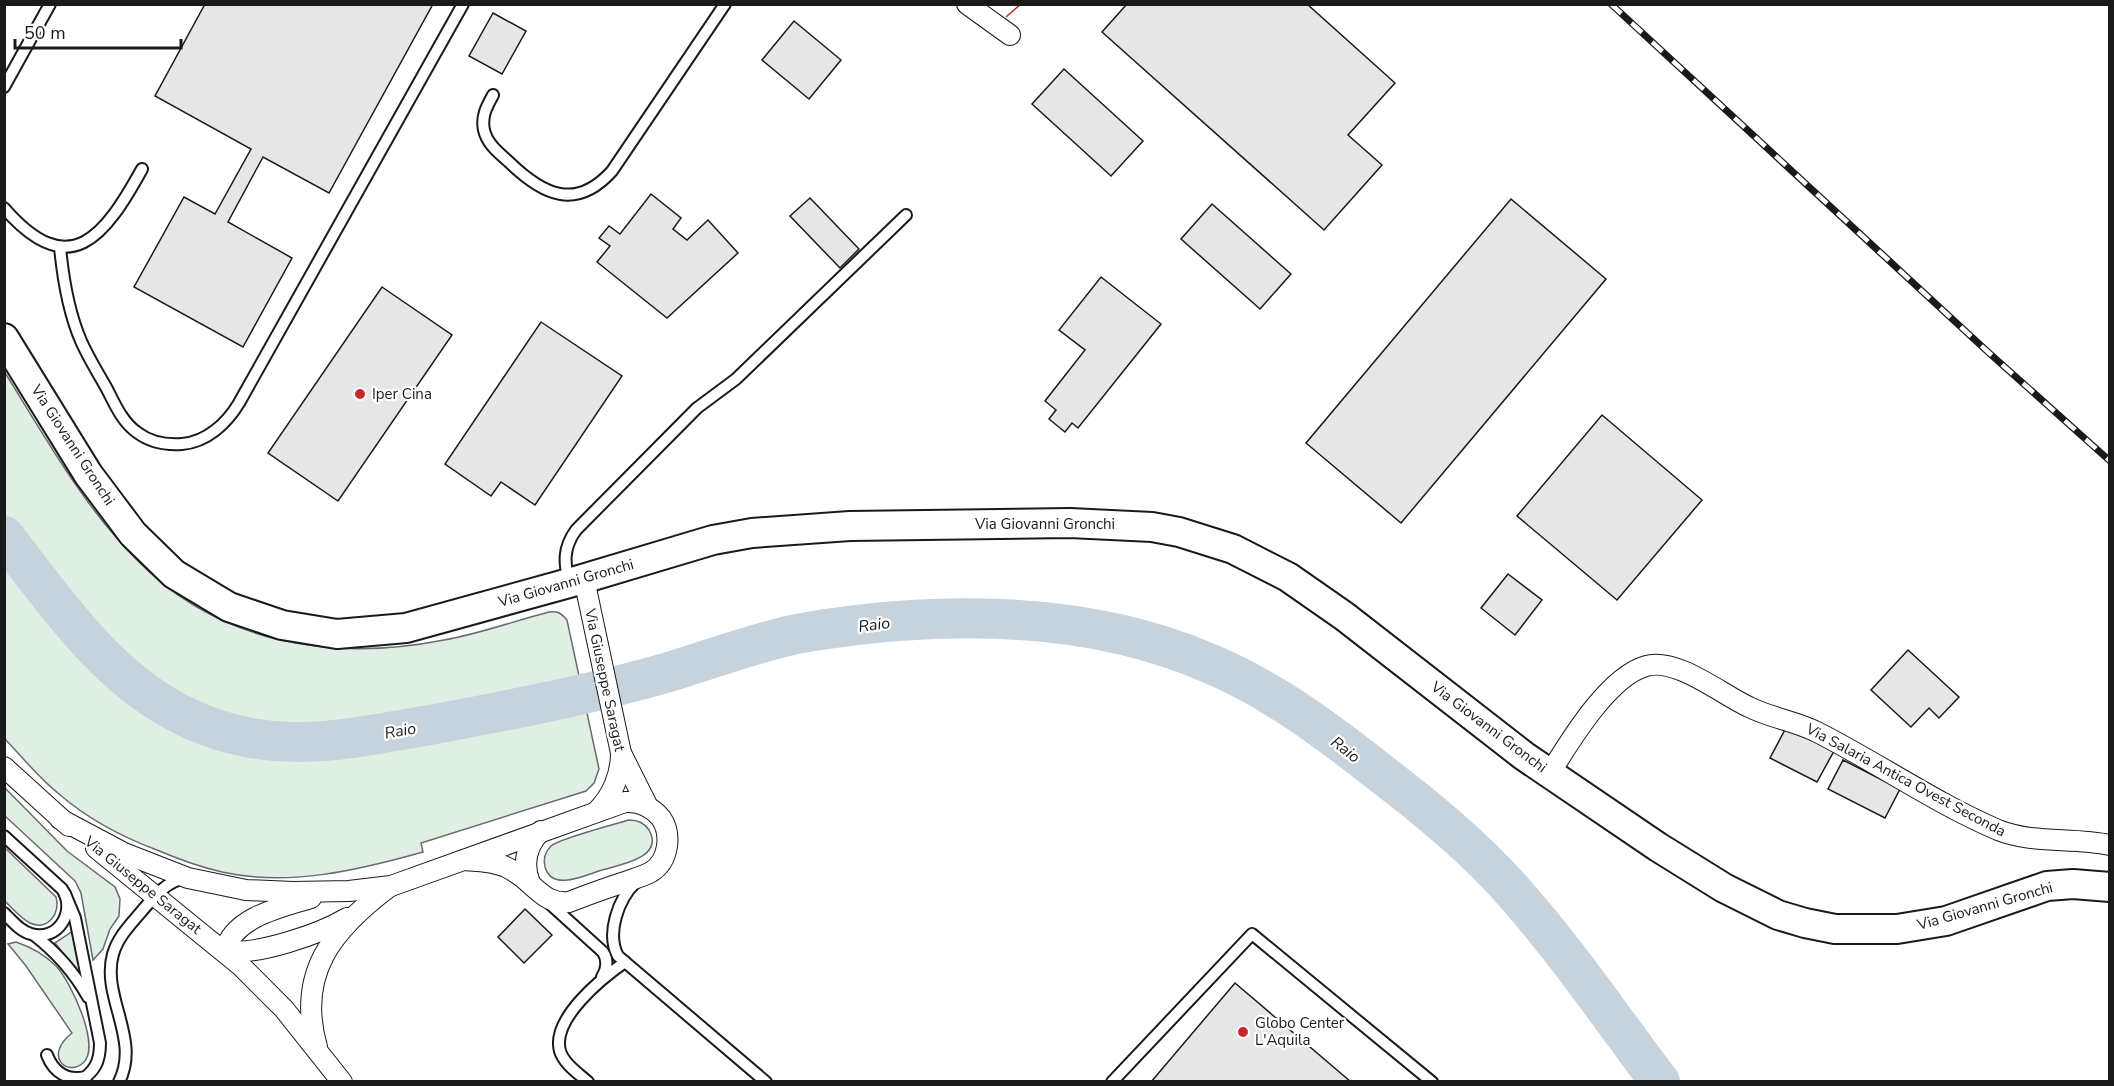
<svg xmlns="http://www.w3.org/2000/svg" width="2114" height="1086" viewBox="0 0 2114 1086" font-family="'Nunito Sans',sans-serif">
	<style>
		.green { fill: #e0efe3; stroke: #6a6a6a; stroke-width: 1.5 }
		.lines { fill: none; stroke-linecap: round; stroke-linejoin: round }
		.river { stroke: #c6d2dc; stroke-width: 40 }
		.building { fill: #e6e6e6; stroke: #1a1a1a; stroke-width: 1.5 }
		.service-casing { stroke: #1a1a1a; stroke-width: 14 }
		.minor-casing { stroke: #1a1a1a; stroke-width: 22 }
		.secondary-casing { stroke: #1a1a1a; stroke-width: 32 }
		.service { stroke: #fff; stroke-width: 10 }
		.minor { stroke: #fff; stroke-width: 20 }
		.secondary { stroke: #fff; stroke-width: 28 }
		.rail-casing { stroke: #1a1a1a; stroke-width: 7 }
		.rail { stroke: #fff; stroke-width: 4.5; stroke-dasharray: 14; stroke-linecap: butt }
		.power { stroke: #c62828; stroke-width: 1.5; stroke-dasharray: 21 4.5 3 4.5; stroke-linecap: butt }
		.poi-dot { fill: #c62828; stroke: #fff; stroke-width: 2 }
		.labels { text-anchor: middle; stroke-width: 4.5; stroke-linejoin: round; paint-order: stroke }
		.poi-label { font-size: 15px; fill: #1a1a1a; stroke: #fff; text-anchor: start }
		.street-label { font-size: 15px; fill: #1a1a1a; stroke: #fff }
		.water-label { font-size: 16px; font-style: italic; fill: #1a1a1a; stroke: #fff }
	</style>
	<rect width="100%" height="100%" fill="#fff"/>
	<g class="green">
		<path d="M 4,371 C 44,435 83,506 137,560 C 219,644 333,662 444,640 C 479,634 514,621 549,612 C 558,611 561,613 567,620 L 599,769 L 594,783 L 586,791 L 421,843 L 423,852 C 359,870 289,887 222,872 C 200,867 178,859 157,850 C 122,837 88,819 59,794 C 39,778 22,757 5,739 Z"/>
		<polygon points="5,788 67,851 115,887 120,899 119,916 110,929 103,949 93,960 81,893 75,881 5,816"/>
		<path d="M 629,820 C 637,820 644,822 649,830 C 665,858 619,865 602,870 C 586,875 552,892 545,867 C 543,859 545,852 551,846 C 558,839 615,824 629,820 Z"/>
		<path d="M 5,848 L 56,897 C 61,913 48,931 30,923 C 20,918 12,908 5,901 Z"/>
		<polygon points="73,931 83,973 80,974 55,943"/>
		<path d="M 16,942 C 31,947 45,955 56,966 C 70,980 102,1047 83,1063 C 67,1077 43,1056 72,1033 L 26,966 L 8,944 Z"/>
	</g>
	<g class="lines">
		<path class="river" d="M 4,536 C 56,602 104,675 180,714 C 268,759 343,740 435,724 C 511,710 588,695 662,674 C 706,661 748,645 792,635 C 827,628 862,624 898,621 C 1004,613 1113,621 1211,664 C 1272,690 1323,728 1374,768 C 1425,807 1476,848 1518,897 C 1569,955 1613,1020 1660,1082"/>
	</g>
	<g class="building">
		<polygon points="205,4 433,4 329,193 263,157 228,222 292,258 243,347 134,287 184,197 215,214 251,149 155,96"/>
		<polygon points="1127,4 1307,4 1395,83 1348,135 1382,165 1324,230 1102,32"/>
		<polygon points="493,13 526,31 502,74 469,56"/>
		<polygon points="794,21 841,60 809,99 762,60"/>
		<polygon points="1064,69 1143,141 1111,176 1032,104"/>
		<polygon points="651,194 681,218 673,229 687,240 708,220 738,253 667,318 597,262 610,246 599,238 609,226 620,234"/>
		<polygon points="810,198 859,249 840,268 790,216"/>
		<polygon points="1511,199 1606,279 1401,523 1306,443"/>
		<polygon points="1212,204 1291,274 1260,309 1181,239"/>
		<polygon points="1101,277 1161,324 1078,428 1072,423 1065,432 1049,419 1056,410 1045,401 1085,350 1059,330"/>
		<polygon points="382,287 452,335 338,501 268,453"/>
		<polygon points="541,322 622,376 535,505 501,482 491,496 445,464"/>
		<polygon points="1602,415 1702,500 1617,600 1517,516"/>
		<polygon points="1508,574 1542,600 1515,635 1481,608"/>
		<polygon points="1908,650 1959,697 1939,718 1929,708 1911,727 1871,690"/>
		<polygon points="1787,726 1834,751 1817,782 1770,758"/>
		<polygon points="1843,760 1900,789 1885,818 1828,789"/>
		<polygon points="525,909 552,935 524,963 498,937"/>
		<polygon points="1235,983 1351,1082 1151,1082"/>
	</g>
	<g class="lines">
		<g class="service-casing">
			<g id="service">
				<polyline points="4,87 50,4"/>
				<path d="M 493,95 C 487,106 481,116 484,130 C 487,144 499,153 509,162 C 543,195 576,211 612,171 L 725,4"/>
				<path d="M 4,208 C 70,284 105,236 142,169"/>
				<path d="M 60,247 C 63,279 68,311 81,341 C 88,357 98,373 107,389 C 115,405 123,423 138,433 C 150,442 167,445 182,444 C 207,442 227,423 239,403 L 463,4"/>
				<path d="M 569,583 C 564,562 563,548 576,530 L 697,408 L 736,379 L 906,215"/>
				<path d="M 4,836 L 62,889 C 77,911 58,942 31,934 C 20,931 12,921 4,913"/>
				<path d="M 636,882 C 618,899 606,934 618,956 L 766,1082"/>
				<path d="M 65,894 L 75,918 L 100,1043 C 100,1062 95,1071 79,1082"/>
				<path d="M 549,903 L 603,952 C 608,960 607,969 602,977"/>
				<path d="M 34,935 C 56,952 74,972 88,997"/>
				<path d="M 47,1055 C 54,1073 68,1081 86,1077"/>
				<path d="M 119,1082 C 141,1039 101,997 113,954 C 118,937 130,925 141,912 C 154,897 165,882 185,878"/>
				<path d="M 588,1082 C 578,1073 564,1064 560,1051 C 551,1019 602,978 625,962"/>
				<polyline points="1112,1082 1252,934 1432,1082"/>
			</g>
		</g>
		<g class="minor-casing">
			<g id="minor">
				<polyline points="967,4 1010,35"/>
				<path d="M 584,579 L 621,753 C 621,775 612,796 597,811"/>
				<polyline points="622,755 648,807"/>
				<polyline points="4,767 69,826"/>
				<path d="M 1550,773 C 1570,741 1608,677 1646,666 C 1676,657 1721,694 1749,707 C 1771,718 1795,721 1817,732 C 1878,763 1935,803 1998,830 C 2033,844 2072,837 2110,845"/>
				<path d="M 60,819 L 124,853 L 188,878 L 246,890 L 293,892 L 349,891 L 391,886 L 625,802 C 639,801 652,807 661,818 C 672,834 669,861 651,872 C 644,876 633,879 625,882 C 606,888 587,895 569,902 C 550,904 542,894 529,883 C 522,876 514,871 506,867 C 493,861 478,861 464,860"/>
				<polyline points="96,848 241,966 284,1009 342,1082"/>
				<path d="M 530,883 C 522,863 526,846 541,831"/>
				<path d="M 225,951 C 233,917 282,907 311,898"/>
				<path d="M 225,951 C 256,956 320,934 347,918"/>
				<path d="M 317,1047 C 296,973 333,929 389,887"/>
			</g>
		</g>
		<g class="secondary-casing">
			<polyline id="secondary" points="4,338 88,474 133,534 174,574 229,607 282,625 337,634 406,628 569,583 713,540 752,533 850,526 1070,523 1152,527 1179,532 1233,549 1288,577 1344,616 1524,756 1658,847 1724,888 1778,915 1805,923 1835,929 1897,929 1946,921 2047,886 2073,884 2110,887"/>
		</g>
		<use href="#service" class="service"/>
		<use href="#minor" class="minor"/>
		<use href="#secondary" class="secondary"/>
		<g class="rail-casing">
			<polyline id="rail" points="1611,4 1988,352 2110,461"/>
		</g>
		<use href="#rail" class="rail"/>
		<polyline class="power" points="1006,17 1021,4"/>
	</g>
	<g class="poi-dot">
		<circle cx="360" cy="394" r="6"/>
		<circle cx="1243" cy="1032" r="6"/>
	</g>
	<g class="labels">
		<g class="poi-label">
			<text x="372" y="399">Iper Cina</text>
			<text x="1255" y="1028">Globo Center<tspan x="1255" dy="17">L'Aquila</tspan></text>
		</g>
		<g class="street-label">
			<text transform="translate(73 445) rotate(57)" y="5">Via Giovanni Gronchi</text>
			<text x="1045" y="529">Via Giovanni Gronchi</text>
			<text transform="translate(566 583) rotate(-16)" y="5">Via Giovanni Gronchi</text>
			<text transform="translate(605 680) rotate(78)" y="5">Via Giuseppe Saragat</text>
			<text transform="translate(1489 727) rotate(37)" y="5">Via Giovanni Gronchi</text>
			<text transform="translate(1906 780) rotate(28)" y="5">Via Salaria Antica Ovest Seconda</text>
			<text transform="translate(143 885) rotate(39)" y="5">Via Giuseppe Saragat</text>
			<text transform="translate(1985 906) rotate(-16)" y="5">Via Giovanni Gronchi</text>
		</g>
		<g class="water-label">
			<text transform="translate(874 624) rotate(-7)" y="6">Raio</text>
			<text transform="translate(400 730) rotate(-10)" y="6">Raio</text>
			<text transform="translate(1346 749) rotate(38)" y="6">Raio</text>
		</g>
	</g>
	<rect width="2114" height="1086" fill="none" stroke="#1a1a1a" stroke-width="12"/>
	<path d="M15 39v9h166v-9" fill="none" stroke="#1a1a1a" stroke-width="3"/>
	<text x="24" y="39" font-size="18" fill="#1a1a1a" stroke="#ffffff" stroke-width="4.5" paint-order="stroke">50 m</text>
</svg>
